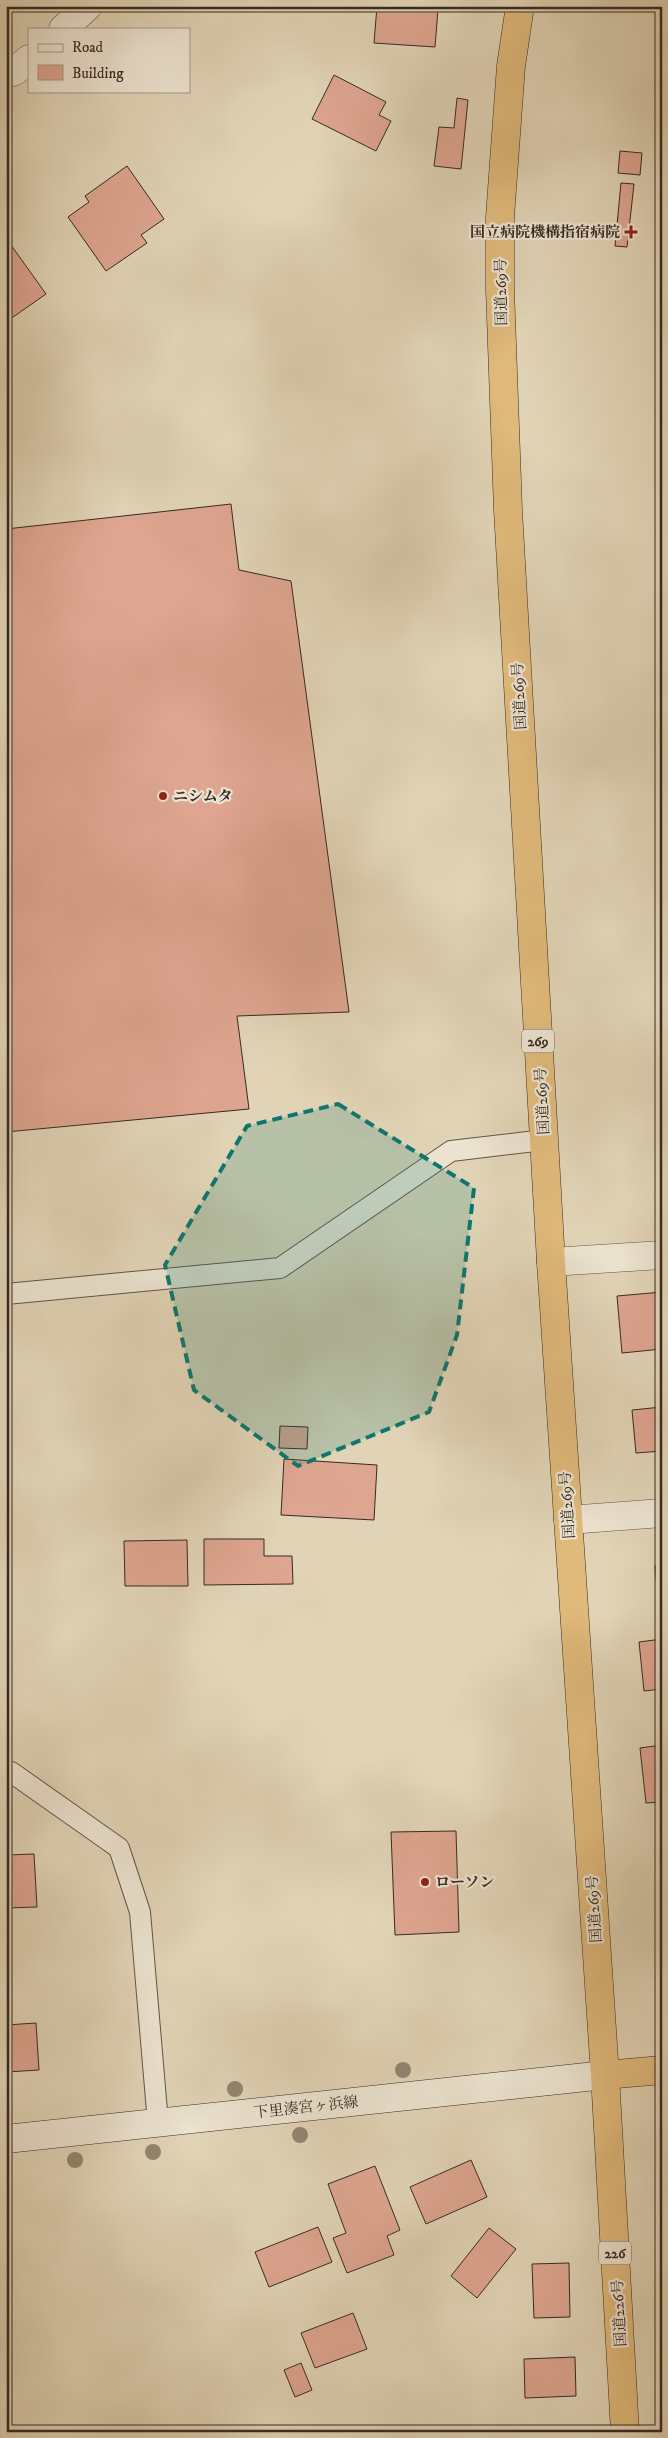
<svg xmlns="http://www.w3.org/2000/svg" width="668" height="2438" viewBox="0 0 668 2438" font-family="'IM FELL DW Pica','Noto Serif JP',serif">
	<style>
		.building { fill: #dea590; stroke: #372a22 }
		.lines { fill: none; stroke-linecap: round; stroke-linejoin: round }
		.service-casing { stroke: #625447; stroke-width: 22 }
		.minor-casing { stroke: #625447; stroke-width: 29 }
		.secondary-casing { stroke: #372a22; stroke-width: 29 }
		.trunk-casing { stroke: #372a22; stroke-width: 29 }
		.service { stroke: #ece3d0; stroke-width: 20 }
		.minor { stroke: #ece3d0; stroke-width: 28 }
		.secondary { stroke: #ece3d0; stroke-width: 28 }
		.trunk { stroke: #e0ba7b; stroke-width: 28 }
		.tree { fill: #928670 }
		.marked { fill: #0f766e; fill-opacity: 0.2; stroke: #0f766e; stroke-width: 4; stroke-dasharray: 10 6; stroke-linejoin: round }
		.poi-dot { fill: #8f2418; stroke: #ece3d0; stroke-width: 2 }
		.labels { text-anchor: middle; stroke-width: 4.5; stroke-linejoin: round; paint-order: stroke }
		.shield { fill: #ece3d0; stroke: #6d6256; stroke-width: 1 }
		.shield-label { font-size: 14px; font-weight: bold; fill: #372a22 }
		.poi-label { font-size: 15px; font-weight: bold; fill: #372a22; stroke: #ece3d0; text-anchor: start }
		.street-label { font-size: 15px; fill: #372a22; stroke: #ece3d0 }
	</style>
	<rect width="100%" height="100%" fill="#e1d4b6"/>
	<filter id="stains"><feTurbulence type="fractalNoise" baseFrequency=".004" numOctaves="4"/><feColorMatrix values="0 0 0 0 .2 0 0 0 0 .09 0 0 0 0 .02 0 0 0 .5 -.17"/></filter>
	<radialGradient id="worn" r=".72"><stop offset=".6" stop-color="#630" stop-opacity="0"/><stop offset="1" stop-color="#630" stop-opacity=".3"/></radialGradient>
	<g class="building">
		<polygon points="377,6 438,9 435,47 374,43"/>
		<polygon points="334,75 386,102 379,115 391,121 376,151 312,119"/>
		<polygon points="457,98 468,100 461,169 434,166 439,127 454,128"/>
		<polygon points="620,151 642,153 640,175 618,173"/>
		<polygon points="127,166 164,219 141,235 147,243 106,271 68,217 89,202 85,196"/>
		<polygon points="621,183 634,184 627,247 615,246"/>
		<polygon points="6,238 46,294 6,322"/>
		<polygon points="231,504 239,570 291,581 349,1012 237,1016 249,1109 6,1132 6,529"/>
		<polygon points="662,1292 662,1349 622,1353 617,1296"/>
		<polygon points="662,1407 662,1451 636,1453 632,1410"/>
		<polygon points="280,1426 308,1427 307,1449 279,1448"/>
		<polygon points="284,1459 377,1465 374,1520 281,1515"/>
		<polygon points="204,1539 264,1539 264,1556 292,1556 293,1584 204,1585"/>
		<polygon points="187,1540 188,1586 125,1586 124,1541"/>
		<polygon points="662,1565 662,1590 657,1590 655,1566"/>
		<polygon points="662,1639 662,1689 644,1691 639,1642"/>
		<polygon points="662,1745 662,1802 646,1803 640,1748"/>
		<polygon points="456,1831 459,1932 395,1935 391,1832"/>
		<polygon points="34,1854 37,1907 6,1908 6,1855"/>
		<polygon points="36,2023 39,2070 6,2072 6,2025"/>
		<polygon points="471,2160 487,2197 426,2224 410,2187"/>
		<polygon points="375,2166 400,2230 387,2236 394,2255 347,2273 333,2238 346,2233 328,2184"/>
		<polygon points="318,2227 332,2262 269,2287 255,2252"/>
		<polygon points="489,2228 516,2249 477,2298 451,2276"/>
		<polygon points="569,2263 570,2317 534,2318 532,2264"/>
		<polygon points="353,2313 367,2349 315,2368 301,2333"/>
		<polygon points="575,2357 576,2396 525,2398 524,2359"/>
		<polygon points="301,2363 312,2390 295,2397 284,2370"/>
	</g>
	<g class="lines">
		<g class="service-casing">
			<g id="service">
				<polyline points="6,1294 280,1268 451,1151 544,1140"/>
				<polyline points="6,1772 11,1772 119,1848 140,1912 158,2123"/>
			</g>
		</g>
		<g class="minor-casing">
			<g id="minor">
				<polyline points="63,29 88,6"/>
				<polyline points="6,74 15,71 29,59"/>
				<polyline points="551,1262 662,1255"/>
				<polyline points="568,1520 662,1513"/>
			</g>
		</g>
		<g class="secondary-casing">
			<polyline id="secondary" points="6,2139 605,2075"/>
		</g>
		<g class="trunk-casing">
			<g id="trunk">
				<polyline points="520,6 511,66 500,217 500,289 508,510 551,1262 605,2075 625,2432"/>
				<polyline points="605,2075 662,2070"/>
			</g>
		</g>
		<use href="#service" class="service"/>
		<use href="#minor" class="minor"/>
		<use href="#secondary" class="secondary"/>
		<use href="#trunk" class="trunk"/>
	</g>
	<g class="tree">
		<circle cx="403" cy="2070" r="8"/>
		<circle cx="235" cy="2089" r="8"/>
		<circle cx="300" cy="2135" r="8"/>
		<circle cx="153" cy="2152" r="8"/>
		<circle cx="75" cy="2160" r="8"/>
	</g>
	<path class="marked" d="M 338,1104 L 474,1188 L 457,1335 L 429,1412 L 298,1466 L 194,1390 L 165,1265 L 247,1126 Z"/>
	<g class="poi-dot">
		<path d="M628.5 224.5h5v5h5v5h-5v5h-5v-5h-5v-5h5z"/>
		<circle cx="163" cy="796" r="5"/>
		<circle cx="425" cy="1882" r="5"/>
	</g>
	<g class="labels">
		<g class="shield">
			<rect x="522" y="1029.5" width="32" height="23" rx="4"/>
			<rect x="599" y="2241.5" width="32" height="23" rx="4"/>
		</g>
		<g class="shield-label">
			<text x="538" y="1046">269</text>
			<text x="615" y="2258">226</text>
		</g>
		<g class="poi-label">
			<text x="620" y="237" text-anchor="end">国立病院機構指宿病院</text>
			<text x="173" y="801">ニシムタ</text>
			<text x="435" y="1887">ローソン</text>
		</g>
		<g class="street-label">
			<text transform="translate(501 292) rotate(-91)" y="5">国道269号</text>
			<text transform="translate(519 696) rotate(-93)" y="5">国道269号</text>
			<text transform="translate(542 1101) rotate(-93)" y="5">国道269号</text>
			<text transform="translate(567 1505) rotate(-94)" y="5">国道269号</text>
			<text transform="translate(594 1909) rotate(-94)" y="5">国道269号</text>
			<text transform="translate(306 2107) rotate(-6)" y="5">下里湊宮ヶ浜線</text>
			<text transform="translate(619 2313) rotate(-93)" y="5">国道226号</text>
		</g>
	</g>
	<rect width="668" height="2438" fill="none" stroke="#e1d4b6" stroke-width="25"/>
	<rect x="8" y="8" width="653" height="2423" fill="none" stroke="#372a22" stroke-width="2.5"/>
	<rect x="12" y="12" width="643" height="2413" fill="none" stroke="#372a22"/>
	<rect x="28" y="28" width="162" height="65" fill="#ece3d0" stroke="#a4998a"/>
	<rect x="38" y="44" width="25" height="8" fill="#ece3d0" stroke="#a4998a"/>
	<text x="72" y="52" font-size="15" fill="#372a22">Road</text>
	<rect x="38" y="65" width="25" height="15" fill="#dea590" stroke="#a4998a"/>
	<text x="72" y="78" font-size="15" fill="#372a22">Building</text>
	<rect width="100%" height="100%" filter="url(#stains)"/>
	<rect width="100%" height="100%" fill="url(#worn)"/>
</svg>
